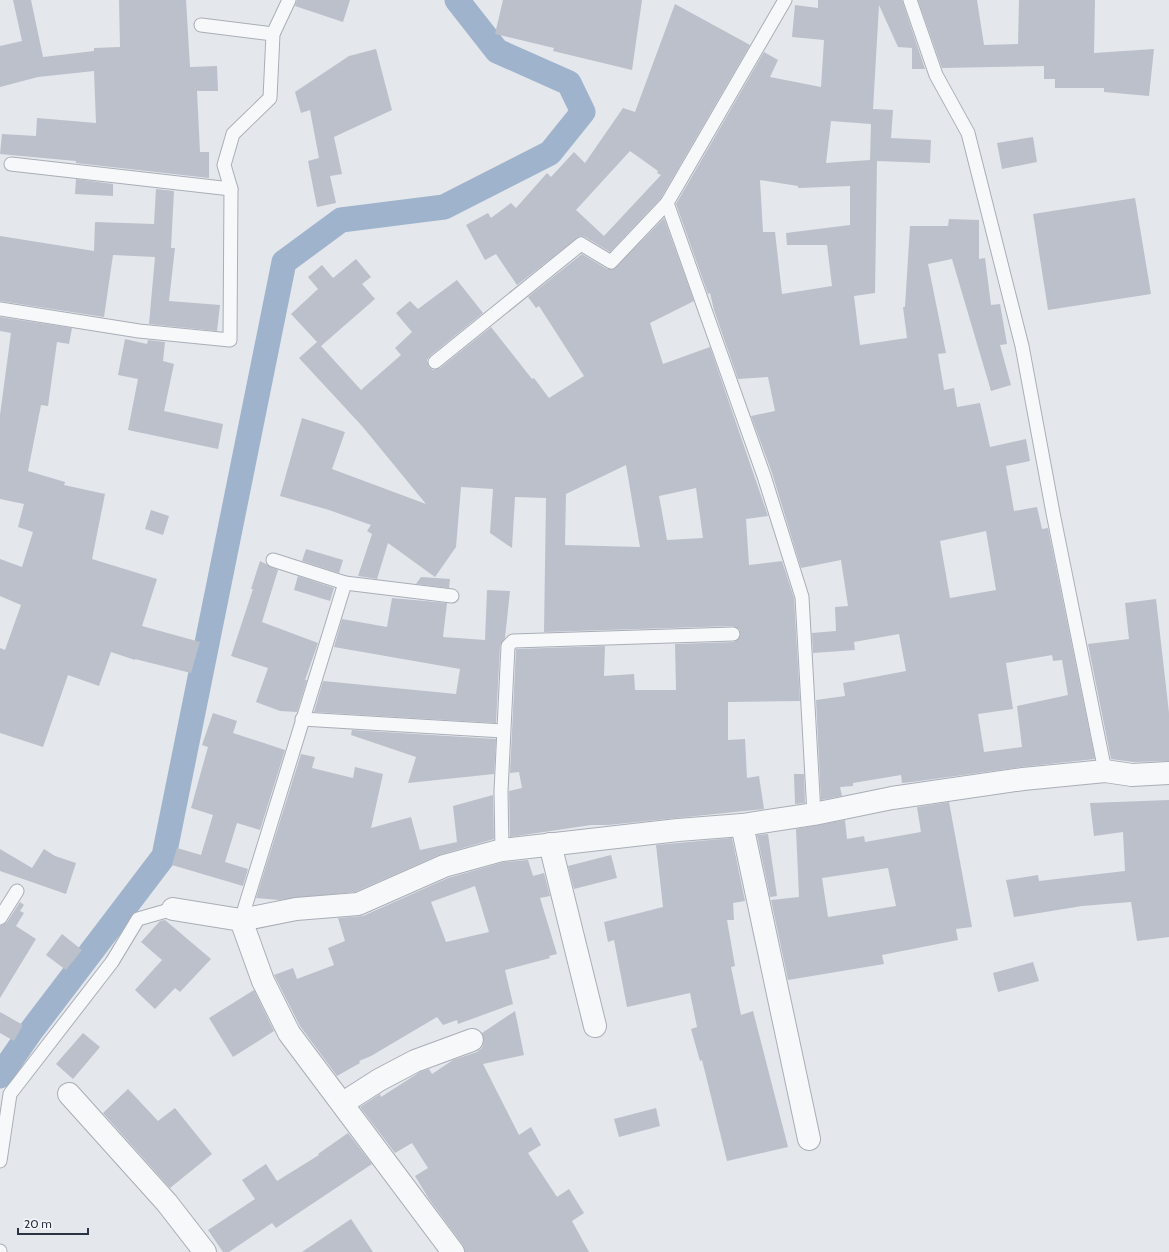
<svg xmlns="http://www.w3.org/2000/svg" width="1169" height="1252" viewBox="0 0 1169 1252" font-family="Cabin,sans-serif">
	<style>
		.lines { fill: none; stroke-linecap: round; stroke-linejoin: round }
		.canal { stroke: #9fb4cc; stroke-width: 25 }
		.building { fill: #bbc0ca; fill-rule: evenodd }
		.service-casing { stroke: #a9aeb7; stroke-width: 15 }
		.minor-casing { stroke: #a9aeb7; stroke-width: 24 }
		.service { stroke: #f7f8fa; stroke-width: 13 }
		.minor { stroke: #f7f8fa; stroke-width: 22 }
	</style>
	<rect width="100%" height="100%" fill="#e4e7ec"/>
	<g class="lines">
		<polyline class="canal" points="0,1076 31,1031 164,856 284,262 341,220 444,207 550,153 583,112 569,83 497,51 457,0"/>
	</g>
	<g class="building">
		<polygon points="13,0 31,0 43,57 94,51 94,48 120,47 119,0 186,0 190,67 217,66 218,91 197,91 200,152 209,152 209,178 76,163 76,161 0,154 2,134 36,136 37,118 96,123 94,71 38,77 0,87 0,46 22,41"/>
		<polygon points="297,0 350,0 343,22 295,6"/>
		<polygon points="503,0 642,0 632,70 553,51 554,48 495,34"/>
		<path d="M 818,0 L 902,0 L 925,69 L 912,69 L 912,48 L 898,47 L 879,5 L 873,109 L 893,110 L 891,138 L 931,140 L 930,163 L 877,161 L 875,293 L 854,296 L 860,345 L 907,338 L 903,307 L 905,307 L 910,226 L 948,226 L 949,219 L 979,220 L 979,259 L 985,258 L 991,305 L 1000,304 L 1007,344 L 1000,345 L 1011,385 L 991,391 L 952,259 L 928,264 L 946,353 L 938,354 L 944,390 L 954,388 L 957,407 L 980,403 L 990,447 L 1026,439 L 1030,461 L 1006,466 L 1014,511 L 1037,507 L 1042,529 L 1048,528 L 1095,759 L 1021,767 L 912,782 L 902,783 L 901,775 L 853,783 L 853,786 L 840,787 L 842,796 L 821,800 L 816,700 L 845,696 L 843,683 L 906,671 L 899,634 L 854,642 L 855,650 L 813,653 L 812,633 L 836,631 L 835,607 L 848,606 L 841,560 L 801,568 L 772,473 L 751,416 L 775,411 L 768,377 L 738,379 L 714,310 L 710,293 L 708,294 L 676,204 L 764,52 L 778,60 L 770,77 L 821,87 L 824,40 L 792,37 L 795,5 L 818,8 ZM 831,121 L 871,124 L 870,160 L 826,163 ZM 760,180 L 798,186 L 798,188 L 850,186 L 850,225 L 786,233 L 787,245 L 827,245 L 832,286 L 782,294 L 775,232 L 763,232 ZM 986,531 L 996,590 L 950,598 L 940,541 ZM 1052,655 L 1053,661 L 1062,660 L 1068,695 L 1017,706 L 1022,747 L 984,752 L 978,714 L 1013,709 L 1006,663 Z"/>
		<polygon points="918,0 977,0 984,45 1018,44 1019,0 1095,0 1094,53 1154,49 1149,96 1104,92 1104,88 1055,88 1055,79 1044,79 1044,66 942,68"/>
		<path d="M 675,4 L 750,45 L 661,198 L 610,252 L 585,237 L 580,236 L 517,285 L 496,254 L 485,260 L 466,225 L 488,213 L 491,218 L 511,203 L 516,208 L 547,173 L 551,177 L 574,152 L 585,163 L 623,108 L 635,112 ZM 630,151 L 658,171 L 657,173 L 661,175 L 604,236 L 576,210 Z"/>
		<polygon points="376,49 392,110 334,137 342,174 330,176 336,203 317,207 308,161 319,158 310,110 301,113 295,92 349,56"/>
		<polygon points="1033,137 1037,162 1002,169 997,143"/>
		<polygon points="76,179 113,184 113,196 75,194"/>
		<polygon points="156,189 174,191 171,248 175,248 169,301 220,305 217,331 149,324 155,257 113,255 104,317 0,301 0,236 94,251 95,222 154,224"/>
		<polygon points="1135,198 1151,294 1048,310 1033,214"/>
		<path d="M 664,218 L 694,301 L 650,323 L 663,364 L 710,347 L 768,516 L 746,519 L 749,565 L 782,561 L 794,598 L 800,701 L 728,702 L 728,740 L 745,739 L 747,778 L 759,776 L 764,809 L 608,825 L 591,825 L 510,837 L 509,791 L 522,788 L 519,772 L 510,773 L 516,649 L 605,646 L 604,676 L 634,674 L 635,690 L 676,690 L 675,644 L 734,642 L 740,637 L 740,630 L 733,626 L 544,632 L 546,498 L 515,497 L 512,548 L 490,533 L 493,489 L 461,487 L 456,547 L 435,577 L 388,543 L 377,579 L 358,576 L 372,534 L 367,531 L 371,525 L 329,510 L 280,496 L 302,418 L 345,432 L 332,469 L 426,504 L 362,426 L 299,358 L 317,342 L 291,314 L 318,289 L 308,277 L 322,265 L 333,278 L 356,259 L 371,277 L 362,284 L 375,299 L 321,346 L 361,390 L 401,355 L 395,348 L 412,332 L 396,313 L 410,301 L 418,309 L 457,280 L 483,313 L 430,356 L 427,360 L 429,367 L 433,370 L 440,368 L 491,327 L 532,379 L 534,378 L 549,398 L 584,376 L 539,306 L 536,308 L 528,297 L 582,254 L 607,269 L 614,269 ZM 626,465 L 640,547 L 565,545 L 566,494 ZM 696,488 L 703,538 L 667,540 L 659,496 Z"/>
		<polygon points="0,317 72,328 69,344 57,342 48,406 41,405 28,471 65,482 64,485 105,494 92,559 157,579 142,626 200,642 191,673 135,659 135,660 111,652 99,686 68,675 43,747 0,733 0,648 5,650 21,605 0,596 0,559 22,567 33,532 18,527 24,504 0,499 0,415 11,333 0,331"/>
		<polygon points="125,339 147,344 148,340 165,342 163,361 174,364 164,411 223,424 218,449 128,430 138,379 118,375"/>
		<polygon points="151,510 169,516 163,535 145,529"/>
		<polygon points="306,549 343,560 339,573 302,561"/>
		<polygon points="260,561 278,570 262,622 318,643 305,680 307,680 297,712 280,711 256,702 268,668 231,656 253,589 251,589"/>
		<polygon points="298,576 334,588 330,601 294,590"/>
		<polygon points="421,577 450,579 449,588 416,584"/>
		<polygon points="487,590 510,591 505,638 500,646 496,723 314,712 323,681 456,694 460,669 334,647 342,619 387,627 392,598 447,603 443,637 485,640"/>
		<polygon points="1156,599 1169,713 1169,761 1133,762 1111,759 1088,644 1129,639 1125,603"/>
		<polygon points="213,713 237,721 233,733 285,750 260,830 237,823 225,862 248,869 243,886 172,865 177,848 201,855 213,815 191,808 208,747 202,745"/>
		<polygon points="352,730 496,739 494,774 408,783 416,757 351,735"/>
		<polygon points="301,754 315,757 312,768 353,778 355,767 383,774 371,828 411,817 420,850 457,842 453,806 493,795 494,839 439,855 355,892 279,900 256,898"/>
		<polygon points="794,774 804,774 805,803 795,804"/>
		<polygon points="1169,800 1169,937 1137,941 1131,902 1082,906 1014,917 1006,880 1038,875 1039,881 1125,871 1123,832 1094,836 1090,803"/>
		<path d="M 949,802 L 972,927 L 956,929 L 958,940 L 882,955 L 884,964 L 788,980 L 771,900 L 799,897 L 796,829 L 845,820 L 847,839 L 864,836 L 865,842 L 921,832 L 917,807 ZM 888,868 L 896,906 L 828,917 L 822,878 Z"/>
		<polygon points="768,834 777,896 770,897 757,835"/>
		<polygon points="732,838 745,901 733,903 734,920 727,920 735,966 731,967 741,1015 753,1011 788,1147 727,1161 702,1060 700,1061 691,1029 697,1027 690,993 627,1007 614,940 608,942 604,922 663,907 656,845"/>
		<polygon points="0,849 32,868 44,849 55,856 76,863 66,894 0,871"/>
		<polygon points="611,855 617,878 574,889 568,866"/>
		<path d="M 528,860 L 533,876 L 544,873 L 550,896 L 540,898 L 557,954 L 549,956 L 550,958 L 505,970 L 513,1004 L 458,1024 L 457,1020 L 443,1025 L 437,1017 L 371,1056 L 359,1061 L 360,1063 L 337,1076 L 300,1026 L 274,975 L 293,968 L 297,979 L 334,965 L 328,948 L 345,941 L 338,918 L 363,916 L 448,878 L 504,862 ZM 475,886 L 489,932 L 446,942 L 431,902 Z"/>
		<polygon points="20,902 24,905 20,911 24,913 16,926 36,939 0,998 0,926 7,922"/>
		<polygon points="165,920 211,959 180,992 175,988 155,1009 135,990 162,960 141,942 160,921"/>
		<polygon points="62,934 82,950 66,970 46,955"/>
		<polygon points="1033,962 1039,981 998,992 993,973"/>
		<polygon points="254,990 274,1031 233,1057 209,1018"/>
		<polygon points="515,1011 524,1055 483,1064 519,1135 531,1127 541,1145 528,1153 557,1197 569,1189 584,1213 572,1221 589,1252 465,1252 463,1245 429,1199 415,1176 428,1168 412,1143 395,1153 360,1107 380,1094 381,1097 420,1072 429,1069 432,1074 453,1060 477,1052 482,1048 484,1042 482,1033"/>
		<polygon points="0,1012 23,1025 14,1041 0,1033"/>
		<polygon points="83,1033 100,1047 73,1079 56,1064"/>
		<polygon points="128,1089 158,1121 175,1108 212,1154 170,1188 103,1113"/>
		<polygon points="656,1108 660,1126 619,1137 614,1119"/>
		<polygon points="348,1133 372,1164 276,1228 272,1223 229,1252 223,1252 208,1230 255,1199 242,1180 266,1164 277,1181 319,1155 318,1154"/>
		<polygon points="351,1219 373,1252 302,1252"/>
	</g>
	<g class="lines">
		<g class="service-casing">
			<g id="service">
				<polyline points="910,0 936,75 968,133 1008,291 1022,346 1053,513 1105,771"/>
				<polyline points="201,25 273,34"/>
				<polyline points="11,164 231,189"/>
				<polyline points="667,203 764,476 802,597 814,814"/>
				<polyline points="0,309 139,331 230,340 231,189 224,165 233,134 270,98 273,34 289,0"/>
				<polyline points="435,362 581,244 611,262 667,203 785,0"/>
				<polyline points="273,560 345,583 452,596"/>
				<polyline points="302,719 503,731"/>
				<polyline points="502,850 501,791 508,646 513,641 733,634"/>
				<polyline points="0,918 17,891"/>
				<polyline points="241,920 345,583"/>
				<polyline points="0,1161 10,1094 112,962 138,919 173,909"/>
				<polyline points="0,1251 0,1252"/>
			</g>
		</g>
		<g class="minor-casing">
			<g id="minor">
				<polyline points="742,825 809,1139"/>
				<polyline points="550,844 595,1026"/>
				<polyline points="173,909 241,920 296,909 358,904 444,866 502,850 678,830 742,825 814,814 892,798 1023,779 1105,771 1132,775 1169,773"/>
				<polyline points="241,920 263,981 289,1033 453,1252"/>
				<polyline points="69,1094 167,1203 205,1252"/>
				<polyline points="343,1103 379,1080 415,1061 472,1040"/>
			</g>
		</g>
		<use href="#service" class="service"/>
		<use href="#minor" class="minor"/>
	</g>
	<path d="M18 1228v6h70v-6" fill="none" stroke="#2b3445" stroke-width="2"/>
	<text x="24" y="1228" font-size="12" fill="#2b3445" stroke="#f4f6f9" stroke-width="3" paint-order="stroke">20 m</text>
</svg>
